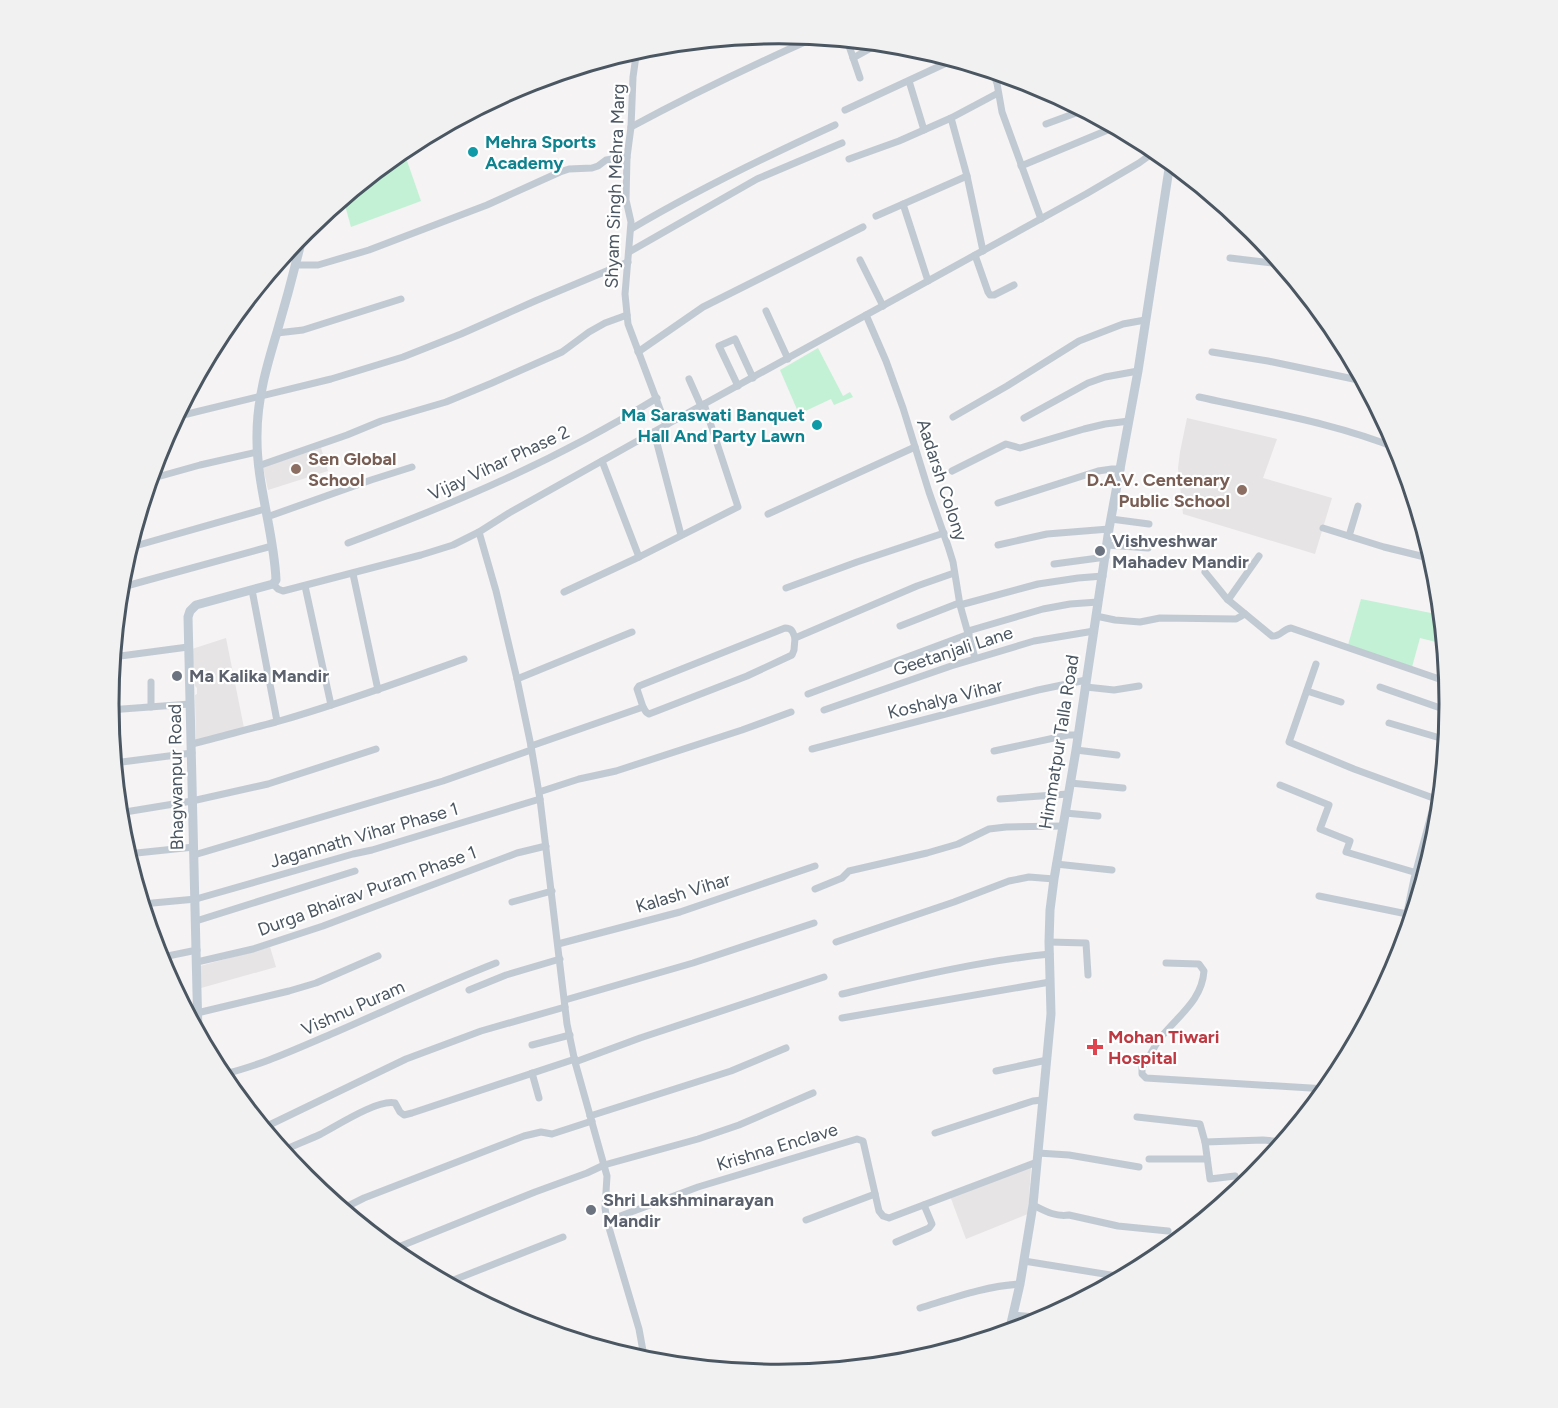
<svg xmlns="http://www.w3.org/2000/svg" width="1558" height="1408" viewBox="0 0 1558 1408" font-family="Figtree,sans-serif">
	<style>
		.education { fill: #e6e4e5 }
		.green { fill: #c3f1d5 }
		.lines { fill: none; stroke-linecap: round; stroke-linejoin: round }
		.street { stroke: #c1cad2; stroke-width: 7 }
		.secondary { stroke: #c1cbd6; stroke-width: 9 }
		.culture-dot { fill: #0f9aa8; stroke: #fff; stroke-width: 2 }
		.education-dot { fill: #8d6e63; stroke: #fff; stroke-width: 2 }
		.worship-dot { fill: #6b7280; stroke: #fff; stroke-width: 2 }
		.health-dot { fill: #e0444e; stroke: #fff; stroke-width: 2 }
		.labels { text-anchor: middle; stroke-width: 4.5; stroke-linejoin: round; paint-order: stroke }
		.culture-label { font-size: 18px; font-weight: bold; fill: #0d838f; stroke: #fff; text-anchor: start }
		.street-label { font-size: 18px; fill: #4a5661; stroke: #fff }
		.education-label { font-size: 18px; font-weight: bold; fill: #785e54; stroke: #fff; text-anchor: start }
		.worship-label { font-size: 18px; font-weight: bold; fill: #5b616d; stroke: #fff; text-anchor: start }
		.health-label { font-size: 18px; font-weight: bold; fill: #be3a42; stroke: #fff; text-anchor: start }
		.rim { fill: none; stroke: #4a5661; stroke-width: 3 }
	</style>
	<rect width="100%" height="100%" fill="#f5f3f3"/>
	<g class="education">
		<polygon points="1187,418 1277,439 1263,478 1332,498 1315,554 1183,514 1178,468 1180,452"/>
		<polygon points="321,448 328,471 268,490 263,467"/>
		<polygon points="226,638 244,728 196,741 195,695 197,694 197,688 195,686 192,649"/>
		<polygon points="270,947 276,967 201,988 200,966"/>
		<polygon points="1031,1167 1028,1214 966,1239 950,1196"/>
	</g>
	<g class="green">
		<polygon points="405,155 421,201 351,227 343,198 388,161"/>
		<polygon points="818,348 843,396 850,392 853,397 834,405 831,399 799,414 780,370"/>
		<polygon points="1361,599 1441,615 1444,644 1420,638 1412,667 1348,645"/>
	</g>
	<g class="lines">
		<g class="street">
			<polyline points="847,40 860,78"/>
			<polyline points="637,49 633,77 631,127 627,157 626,200 631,222 625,294 628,324 666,425"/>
			<polyline points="853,58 880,43"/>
			<polyline points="995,72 1002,112 1041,219"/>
			<polyline points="909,81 924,130"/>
			<polyline points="996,81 1011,77"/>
			<polyline points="845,110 955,59"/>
			<polyline points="951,118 967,176 983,251"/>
			<polyline points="1046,124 1084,110"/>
			<path d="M 631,127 C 692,94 753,65 816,37"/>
			<polyline points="849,159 899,141 951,118 998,93"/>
			<polyline points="1021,166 1115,127"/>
			<polyline points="903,204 928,281"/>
			<polyline points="876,216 967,176"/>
			<path d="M 631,229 C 697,190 765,157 835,125"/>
			<polyline points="629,252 757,179 842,143"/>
			<polyline points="975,255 988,292 990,295 994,295 1014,285"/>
			<polyline points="1230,258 1281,264"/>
			<polyline points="860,260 883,306"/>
			<polyline points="296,265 318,265 369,250 487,205 560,172 569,169 592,168 598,166 606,160 627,157"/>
			<polyline points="766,311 788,359"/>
			<polyline points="866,315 886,361 903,408 929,492 948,546 953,562 960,605 975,658"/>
			<polyline points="277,333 303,330 401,299"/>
			<polyline points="210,352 217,350"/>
			<polyline points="638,352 703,307 863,227"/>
			<polyline points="1212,352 1268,361 1363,381"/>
			<polyline points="689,379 701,406"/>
			<polyline points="738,386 719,346 735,339 753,378"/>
			<path d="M 1199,397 C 1266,412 1336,423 1399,449"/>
			<polyline points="175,417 331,379 403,357 461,334 535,301 628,262"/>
			<polyline points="953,417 1007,386 1079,341 1123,324 1145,320"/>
			<polyline points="1024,418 1088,383 1105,377 1138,371"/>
			<polyline points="654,432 681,535"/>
			<polyline points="602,461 639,557"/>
			<polyline points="258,466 347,435 381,421 446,402 492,383 562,352 589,332 605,323 627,315"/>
			<polyline points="952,471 1006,444 1020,448 1084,429 1105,424 1129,421"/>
			<polyline points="150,479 200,465 257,452"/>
			<polyline points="998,503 1098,471 1112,469 1121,469"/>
			<polyline points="768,514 915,447"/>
			<polyline points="267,517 371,480 412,467"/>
			<polyline points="1419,517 1420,517"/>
			<polyline points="1111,519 1149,524"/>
			<polyline points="1323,528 1384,547 1433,559"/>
			<polyline points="479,532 496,591 517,679 531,746 540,799 567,1024 575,1062 607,1176 605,1208 607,1221 639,1329 643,1351 643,1361"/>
			<polyline points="1349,536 1358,506"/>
			<path d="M 348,543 C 456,503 559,459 657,398"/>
			<polyline points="998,545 1047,534 1109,529"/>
			<polyline points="1107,545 1148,548"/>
			<polyline points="128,548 265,509"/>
			<polyline points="1054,564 1106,557"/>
			<path d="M 1205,572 L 1227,599 L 1272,636 C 1280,637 1283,629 1291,628 L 1448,682"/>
			<polyline points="353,574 378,690"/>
			<polyline points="273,584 278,589 283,591 421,555 453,545 479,532 509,513 666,425 1086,194 1139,163 1157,150"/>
			<polyline points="305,586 331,705"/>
			<polyline points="119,588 272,546"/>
			<polyline points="786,588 857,562 944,533"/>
			<polyline points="252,590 277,721"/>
			<polyline points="564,592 639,557 738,507 704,404"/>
			<polyline points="1228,600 1259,556"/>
			<polyline points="960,605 1038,584 1078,578 1103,576"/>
			<polyline points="1096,616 1115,620 1140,622 1160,618 1236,619 1245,614"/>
			<polyline points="900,626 959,603"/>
			<polyline points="968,631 1043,609 1070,604 1098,602"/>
			<polyline points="113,657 188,647"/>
			<polyline points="1316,664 1289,742 1354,769 1436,799"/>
			<polyline points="517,679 632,632"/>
			<polyline points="151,682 151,707"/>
			<polyline points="1086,687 1114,690 1139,686"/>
			<polyline points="1380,687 1449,711"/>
			<polyline points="1307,691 1341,702"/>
			<polyline points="808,694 969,634"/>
			<path d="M 643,707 L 637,689 L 639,686 L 785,628 C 792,628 793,632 795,638"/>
			<polyline points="109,710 190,704"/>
			<polyline points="824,710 951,666 1034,641 1094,631"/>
			<polyline points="1389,723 1447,740"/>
			<path d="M 192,744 C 220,737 248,729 276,722 C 340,704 402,681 464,659"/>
			<polyline points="531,746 643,707 646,712 649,714 747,676 792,655 794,650 795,638 917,586 954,573"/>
			<polyline points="812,749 1038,690 1086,680"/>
			<polyline points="1076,750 1117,755"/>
			<polyline points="994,751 1068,735 1078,735"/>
			<polyline points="114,763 192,753"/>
			<polyline points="1070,783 1123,788"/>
			<polyline points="1280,785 1329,805 1320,829 1350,841 1346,852 1417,873"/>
			<polyline points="539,792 579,779 616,771 742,730 791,712"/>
			<polyline points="1000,799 1068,794"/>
			<polyline points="119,813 192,801 268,784 376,749"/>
			<polyline points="1065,813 1098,816"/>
			<polyline points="1426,838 1437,835"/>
			<polyline points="127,854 194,847"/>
			<polyline points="194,855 443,781 531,750"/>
			<polyline points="1421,857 1431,855"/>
			<polyline points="1056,864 1112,870"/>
			<polyline points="1415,879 1424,878"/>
			<polyline points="815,889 842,878 849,871 927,853 958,844 989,829 1006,827 1062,826"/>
			<polyline points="1319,896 1407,914"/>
			<polyline points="512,902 552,891"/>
			<polyline points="142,904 196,899 353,854 372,850 540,799"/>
			<polyline points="196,921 355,871"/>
			<polyline points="836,942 954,902 1009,881 1029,877 1054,879"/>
			<polyline points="1049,942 1086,943 1088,975"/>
			<polyline points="558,944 680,912 815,866"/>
			<polyline points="158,958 197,950"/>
			<polyline points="197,962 253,949 323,926 517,853 546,846"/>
			<path d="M 1166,963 L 1199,964 L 1204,971 C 1202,1000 1179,1015 1162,1036 C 1154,1045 1150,1058 1142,1067 L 1142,1074 L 1146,1078 L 1327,1089"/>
			<polyline points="469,990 506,975 560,959"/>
			<path d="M 842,994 C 910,978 979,961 1050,954"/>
			<polyline points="565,1000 693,963 814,923"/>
			<polyline points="197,1013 289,991 316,983 378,956"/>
			<polyline points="842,1018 1050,982"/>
			<polyline points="532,1045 570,1035"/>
			<polyline points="575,1062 640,1038 824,977"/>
			<polyline points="996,1071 1047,1060"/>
			<polyline points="532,1073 539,1098"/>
			<path d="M 220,1075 C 260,1066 298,1048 336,1032 C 389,1009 442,984 496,963"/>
			<polyline points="590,1116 731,1071 786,1048"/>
			<polyline points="1137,1117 1200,1124 1205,1142 1263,1140 1284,1142"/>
			<polyline points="263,1128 406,1059 481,1031 565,1007"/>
			<polyline points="935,1133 1033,1101 1042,1100"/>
			<polyline points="1205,1142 1210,1179 1235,1176"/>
			<path d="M 282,1151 C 295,1145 308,1140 321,1134 C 338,1125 378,1099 395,1103 L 400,1112 L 404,1115 L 412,1113 L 575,1059"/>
			<polyline points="1038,1153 1069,1155 1139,1167"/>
			<polyline points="1149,1159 1207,1159"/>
			<path d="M 1033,1205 C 1045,1211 1055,1217 1069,1215 L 1118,1226 L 1168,1231"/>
			<polyline points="342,1209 364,1198 524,1136 541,1132 552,1134 592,1121"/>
			<polyline points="806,1220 875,1194"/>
			<polyline points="607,1221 698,1187 857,1139 863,1141 879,1211 883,1216 889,1218 1037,1162"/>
			<polyline points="896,1242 929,1228 932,1224 924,1205"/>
			<polyline points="391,1250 535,1192 587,1173 604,1165 698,1139 739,1125 813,1093"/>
			<polyline points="1024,1261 1123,1277"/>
			<polyline points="446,1283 563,1237"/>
			<path d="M 920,1308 C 953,1298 986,1286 1020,1284"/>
			<polyline points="1014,1315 1046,1318"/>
		</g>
		<g class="secondary">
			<polyline points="1397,965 1415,879 1443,774"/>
			<path d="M 198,1034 L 188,617 L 190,611 L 196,605 L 273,584 L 276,580 C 274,531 256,484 257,435 C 257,399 267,365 277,332 C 287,298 296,264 304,230"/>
			<polyline points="1009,1332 1020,1284 1033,1205 1051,1014 1049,942 1050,910 1054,879 1076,750 1109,529 1138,371 1169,169 1169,160"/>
		</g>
	</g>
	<g class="culture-dot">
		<circle cx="473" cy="152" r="6"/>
		<circle cx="817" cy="425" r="6"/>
	</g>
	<g class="education-dot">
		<circle cx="296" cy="469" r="6"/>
		<circle cx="1242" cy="490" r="6"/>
	</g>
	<g class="worship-dot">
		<circle cx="1100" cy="551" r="6"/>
		<circle cx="177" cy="676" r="6"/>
		<circle cx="591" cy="1210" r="6"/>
	</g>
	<path class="health-dot" d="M1092 1038h6v6h6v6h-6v6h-6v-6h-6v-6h6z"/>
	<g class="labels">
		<g class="culture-label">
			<text x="485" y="148">Mehra Sports<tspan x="485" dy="21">Academy</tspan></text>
			<text x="805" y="421" text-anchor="end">Ma Saraswati Banquet<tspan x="805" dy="21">Hall And Party Lawn</tspan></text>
		</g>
		<g class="street-label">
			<text transform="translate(615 186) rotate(-88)" y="6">Shyam Singh Mehra Marg</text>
			<text transform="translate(499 463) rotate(-25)" y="6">Vijay Vihar Phase 2</text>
			<text transform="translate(942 480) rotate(72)" y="6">Aadarsh Colony</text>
			<text transform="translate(953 651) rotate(-18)" y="6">Geetanjali Lane</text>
			<text transform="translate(945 699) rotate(-14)" y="6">Koshalya Vihar</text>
			<text transform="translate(1059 742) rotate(-81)" y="6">Himmatpur Talla Road</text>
			<text transform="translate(176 777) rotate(-91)" y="6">Bhagwanpur Road</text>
			<text transform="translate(364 835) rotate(-16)" y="6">Jagannath Vihar Phase 1</text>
			<text transform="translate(367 891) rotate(-20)" y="6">Durga Bhairav Puram Phase 1</text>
			<text transform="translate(683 893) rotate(-17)" y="6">Kalash Vihar</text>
			<text transform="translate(353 1008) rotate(-24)" y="6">Vishnu Puram</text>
			<text transform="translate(777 1147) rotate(-17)" y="6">Krishna Enclave</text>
		</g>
		<g class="education-label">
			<text x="308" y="465">Sen Global<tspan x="308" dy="21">School</tspan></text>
			<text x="1230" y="486" text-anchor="end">D.A.V. Centenary<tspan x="1230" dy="21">Public School</tspan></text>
		</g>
		<g class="worship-label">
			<text x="1112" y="547">Vishveshwar<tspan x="1112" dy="21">Mahadev Mandir</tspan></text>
			<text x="189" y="682">Ma Kalika Mandir</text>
			<text x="603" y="1206">Shri Lakshminarayan<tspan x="603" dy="21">Mandir</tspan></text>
		</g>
		<g class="health-label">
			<text x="1108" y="1043">Mohan Tiwari<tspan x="1108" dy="21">Hospital</tspan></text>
		</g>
	</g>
	<path d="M0 0H1558V1408H0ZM119 704a660 660 0 1 1 1320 0a660 660 0 1 1-1320 0Z" fill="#f1f1f2" fill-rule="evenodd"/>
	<path class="rim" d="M119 704a660 660 0 1 1 1320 0a660 660 0 1 1-1320 0Z"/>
</svg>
